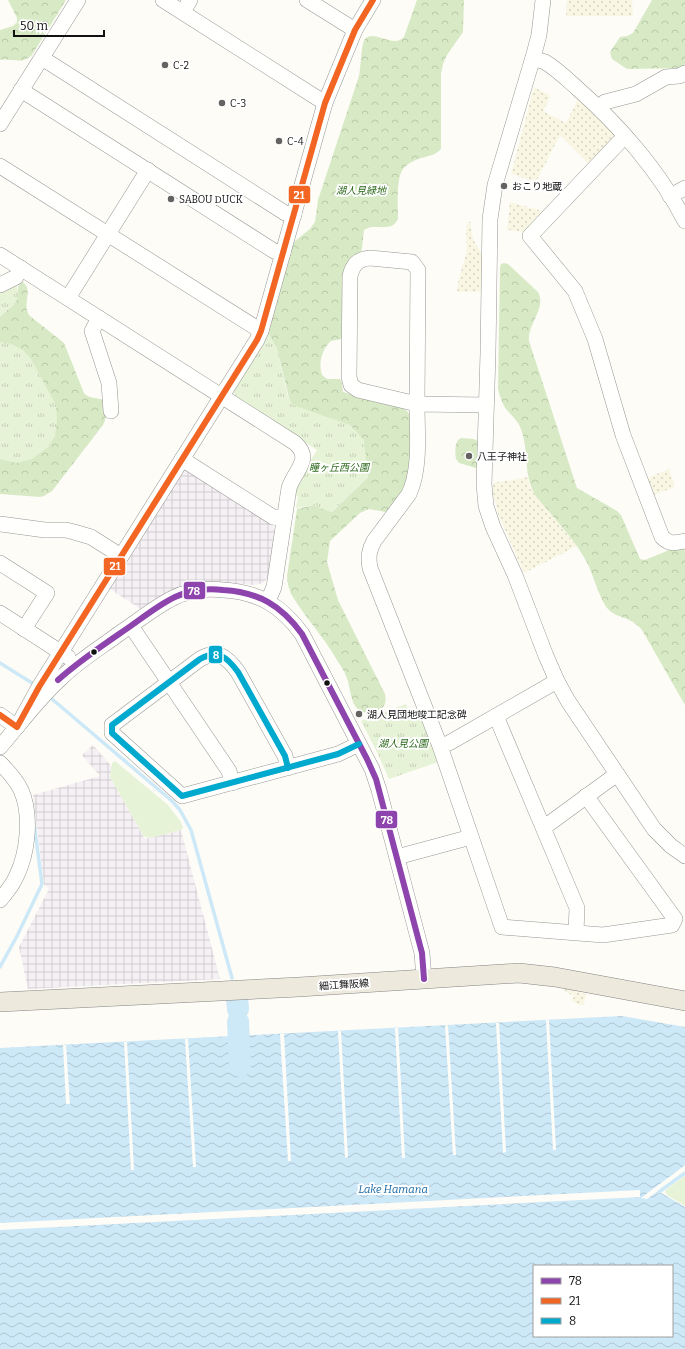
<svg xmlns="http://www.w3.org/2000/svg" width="685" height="1349" viewBox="0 0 685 1349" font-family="Bitter,'Noto Sans JP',serif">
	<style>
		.industrial { fill: url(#industrial-grid) }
		.farmland { fill: url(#farmland-dots) }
		.grass { fill: #e7f3d7 }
		.forest { fill: url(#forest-crowns) }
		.park { fill: url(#park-tufts) }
		.water { fill: url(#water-waves); fill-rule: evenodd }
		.pier { fill: #fdfcf7 }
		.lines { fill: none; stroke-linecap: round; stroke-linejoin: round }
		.stream { stroke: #cde8f7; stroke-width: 3.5 }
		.river { stroke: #cde8f7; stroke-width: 22 }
		.minor-casing { stroke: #979795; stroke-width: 16 }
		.major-casing { stroke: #858482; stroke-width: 20 }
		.minor { stroke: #fffffe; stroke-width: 15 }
		.major { stroke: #ede9dc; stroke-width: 19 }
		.bus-1-casing { stroke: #fff; stroke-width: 9 }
		.bus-2-casing { stroke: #fff; stroke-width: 9 }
		.bus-3-casing { stroke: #fff; stroke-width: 9 }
		.bus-1 { stroke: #8e44ad; stroke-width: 6 }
		.bus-2 { stroke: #f26522; stroke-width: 6 }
		.bus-3 { stroke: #00a9ce; stroke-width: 6 }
		.poi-dot { fill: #646362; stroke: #fff; stroke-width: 1.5 }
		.bus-dot { fill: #111; stroke: #fff; stroke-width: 1.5 }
		.labels { text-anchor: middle; stroke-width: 4; stroke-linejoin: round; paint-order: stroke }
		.poi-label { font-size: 10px; fill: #111; stroke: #fff; text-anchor: start }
		.park-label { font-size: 10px; font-style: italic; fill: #2f6b1f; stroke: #fff }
		.street-label { font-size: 10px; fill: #111; stroke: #fff }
		.water-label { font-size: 11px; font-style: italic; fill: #1768a6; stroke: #fff }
		.line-badge { stroke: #fff; stroke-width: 1.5 }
		.badge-label { font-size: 11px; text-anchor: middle; font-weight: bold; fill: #fff }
	</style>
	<defs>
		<pattern id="industrial-grid" width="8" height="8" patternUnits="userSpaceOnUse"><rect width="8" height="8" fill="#f5f0f3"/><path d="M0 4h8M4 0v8" fill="none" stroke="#d1cdcf"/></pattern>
		<pattern id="farmland-dots" width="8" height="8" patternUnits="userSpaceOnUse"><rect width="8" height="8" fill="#f9f7e4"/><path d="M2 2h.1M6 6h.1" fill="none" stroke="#d4d3c3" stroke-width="1.8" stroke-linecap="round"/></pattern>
		<pattern id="forest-crowns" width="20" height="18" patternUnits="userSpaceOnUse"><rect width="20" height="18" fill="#d8eac5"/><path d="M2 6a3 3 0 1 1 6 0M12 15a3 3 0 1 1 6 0" fill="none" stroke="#b8c8a8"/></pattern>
		<pattern id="park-tufts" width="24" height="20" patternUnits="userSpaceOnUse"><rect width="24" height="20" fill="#e7f3d7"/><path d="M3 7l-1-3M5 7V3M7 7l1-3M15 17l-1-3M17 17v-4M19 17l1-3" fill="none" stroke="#c5cfb8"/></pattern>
		<pattern id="water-waves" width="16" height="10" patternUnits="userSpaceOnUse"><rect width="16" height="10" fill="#cde8f7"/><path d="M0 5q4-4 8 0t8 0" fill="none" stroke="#afc6d3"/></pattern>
	</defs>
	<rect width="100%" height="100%" fill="#fdfcf7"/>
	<g class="industrial">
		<polygon points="190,469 270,520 277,534 270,576 263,583 254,585 219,582 194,583 182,587 142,610 107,587 180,471"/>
		<polygon points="93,745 112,767 110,777 145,839 181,830 220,979 28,989 19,947 49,889 44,884 33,795 100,776 82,755"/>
	</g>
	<g class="farmland">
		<polygon points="567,0 632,0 633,16 566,16"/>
		<polygon points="534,87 551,96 543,111 566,123 579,97 615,133 615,138 590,165 560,135 536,182 511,174"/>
		<polygon points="510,202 546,212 527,232 507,230"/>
		<polygon points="470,221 473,239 482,254 482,292 457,292 458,282 467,250 466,231 467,225"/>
		<polygon points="669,469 675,487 651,496 645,479"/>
		<polygon points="528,477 530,487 535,495 577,546 524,573 498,514 493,494 493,483"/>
		<polygon points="566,988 586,994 584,1005 579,1005 572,1001 574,996 564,991"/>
	</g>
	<g class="grass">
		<polygon points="115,761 168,805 181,822 183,828 181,830 150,838 145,837 143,835 110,777 112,763"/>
		<polygon points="685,1176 685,1206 667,1195 665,1192 667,1189"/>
	</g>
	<g class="forest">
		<path d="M 8,0 L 66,0 L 32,55 C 22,65 12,58 0,60 L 0,30 L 13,26 L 17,22 L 17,18 Z"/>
		<path d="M 417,0 L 464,0 L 463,32 L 447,55 L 443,64 L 441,74 L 441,149 C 435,156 427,156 418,159 C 413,161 407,164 403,169 C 396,178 398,207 398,219 C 391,234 375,222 364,230 L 362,248 L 343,336 L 341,339 L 331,341 C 322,349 318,363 322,375 L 327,379 L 340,379 L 342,383 L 343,392 L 401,407 C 408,411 411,414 413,422 L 409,484 L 389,511 L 385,512 L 369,509 L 360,513 L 330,541 L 327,562 L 338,600 L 385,694 C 386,700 386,704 382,708 C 375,713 366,715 359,710 C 349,702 351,686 346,676 C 344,670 340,665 337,660 C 323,636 305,617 291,594 L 288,585 L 287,576 L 297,509 L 313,505 L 332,512 L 368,477 L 297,407 L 293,405 L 290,402 L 277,349 L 268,333 L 289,252 L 295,241 L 310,229 L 315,222 L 318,200 L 359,76 C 361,69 361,43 365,39 C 374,29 393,49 404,37 Z"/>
		<polygon points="652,0 685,0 685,68 627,69 612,59 610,52 620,37 627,36 633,33"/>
		<path d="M 504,263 L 508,264 L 538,292 C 547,308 527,324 529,341 L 577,488 L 617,511 L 621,515 L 640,559 L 645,560 L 674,548 L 685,545 L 685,705 L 642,630 C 631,616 617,619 608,609 C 599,599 593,572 585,559 C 573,537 551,515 535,495 C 523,474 529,451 521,429 C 518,421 512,416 506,409 C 502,403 500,397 498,389 L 500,268 L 501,264 Z"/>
		<path d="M 23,282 C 34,291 21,305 30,316 L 64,343 L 84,393 C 89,399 96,397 103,400 C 106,409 108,416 103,425 L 52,491 L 44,496 L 40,497 L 0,494 L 0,317 C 6,310 15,306 17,297 C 19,292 17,288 19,284 Z"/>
		<path d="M 461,438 L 474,439 L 479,442 L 478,466 L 476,468 L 459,463 L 456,459 C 455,452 454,441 461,438 Z"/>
	</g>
	<g class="park">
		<path d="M 15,283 C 25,302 10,306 0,317 L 0,291 Z"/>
		<polygon points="268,333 277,349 288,397 293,405 350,425 364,440 368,477 332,512 313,505 296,508 298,496 293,495 301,475 317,450 236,398 233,388"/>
		<polygon points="0,342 11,344 23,350 31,359 56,405 57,421 55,436 48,447 32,459 16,463 0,459"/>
		<polygon points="406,704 410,715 419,711 438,762 389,779 378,754 361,721"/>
	</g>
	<path class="water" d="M 622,1016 L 685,1027 L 685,1165 L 641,1198 L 647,1199 L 658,1191 L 685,1207 L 685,1349 L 0,1349 L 0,1048 ZM 534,1266 L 672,1266 L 672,1336 L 534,1336 Z"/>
	<g class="pier">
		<polygon points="546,1020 549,1020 556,1150 553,1150"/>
		<polygon points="496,1023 499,1023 506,1152 503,1153"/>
		<polygon points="448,1025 456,1155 453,1155 445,1026"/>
		<polygon points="395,1028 398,1028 405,1158 402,1158"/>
		<polygon points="338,1031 341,1031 348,1157 345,1158"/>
		<polygon points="280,1034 284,1034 291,1161 288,1161"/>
		<polygon points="185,1039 188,1039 196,1167 193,1167"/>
		<polygon points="124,1042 127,1042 134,1170 131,1170"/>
		<polygon points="63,1045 66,1045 70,1104 66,1104"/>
		<polygon points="640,1190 640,1197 0,1230 0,1223"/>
	</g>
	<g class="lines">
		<g class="stream">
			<polyline points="0,663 32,683"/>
			<polyline points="52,699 172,801 180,810 191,830 232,978"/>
			<polyline points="0,967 17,936 42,884 34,823"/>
			<polyline points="659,1192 685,1173"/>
		</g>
		<g class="river">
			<polyline points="237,998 238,1009"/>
			<polyline points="238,1022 240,1066"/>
		</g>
		<g class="minor-casing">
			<g id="minor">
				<polyline points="163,0 325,103"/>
				<polyline points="307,0 355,30"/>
				<polyline points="543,0 539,35 534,54 495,185 490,219 488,353 484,484 486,506 493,527 515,575 546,656 557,681 568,701 654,829 671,846 685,856"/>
				<polyline points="183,12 190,0"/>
				<polyline points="42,58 285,213 294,215"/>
				<path d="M 533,59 C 537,60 541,60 545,62 C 557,69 568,80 578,89 C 619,125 660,172 685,221"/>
				<polyline points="21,90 274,251 283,253"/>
				<polyline points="599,108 605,102 636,94 666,77 679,76 685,73"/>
				<polyline points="0,124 78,0"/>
				<path d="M 625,136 L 530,236 L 575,291 L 595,339 L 623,435 L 662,537 C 670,545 675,543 685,541"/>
				<polyline points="0,166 261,331"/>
				<polyline points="670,196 685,188"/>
				<path d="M 0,255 L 295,443 C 313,459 295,470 289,488 L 274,587 L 268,601"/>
				<path d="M 370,258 L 412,262 L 418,270 L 417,404 L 358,390 L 351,385 L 349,377 L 350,276 C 353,264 358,259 370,258 Z"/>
				<polyline points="0,285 16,277 21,268"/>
				<polyline points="68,298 148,170"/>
				<polyline points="99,318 92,331 109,383 111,411"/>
				<path d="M 486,405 L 417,404 C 417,433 421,468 409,494 L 374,541 C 369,550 368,557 370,568 L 440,746 L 502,927 L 603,935 L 672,925 L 675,919 L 586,796"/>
				<polyline points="182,459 273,517 284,519"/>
				<polyline points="0,524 45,530 66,530 74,532 91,537 121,556"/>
				<polyline points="0,563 47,593 24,629"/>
				<polyline points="0,613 68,657"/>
				<polyline points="131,626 229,771 232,783"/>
				<polyline points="0,715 17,727 39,687 257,340 261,331 325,103 355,30 373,0"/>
				<polyline points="496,716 577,908 576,932"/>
				<polyline points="440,746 449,743 557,681"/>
				<path d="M 0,747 C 20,724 38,699 60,679 C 78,661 100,648 120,633 C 138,621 155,607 173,598 C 189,590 206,588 223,590 C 258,592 281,605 302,634 L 372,769 L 379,790 L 422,953 L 424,979"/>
				<path d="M 0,763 C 8,771 16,780 21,790 C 32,815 28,853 16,877 C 12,886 6,893 0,900"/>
				<path d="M 288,768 L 285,756 L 238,672 C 227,657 218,649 200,659 L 112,725 L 112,733 L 182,796 L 338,754 L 359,744"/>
				<polyline points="543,826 550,823 617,774"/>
				<polyline points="397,857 471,837"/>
			</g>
		</g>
		<g class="major-casing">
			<polyline id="major" points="0,1002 299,987 519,973 555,977 685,1001"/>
		</g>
		<use href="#minor" class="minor"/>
		<use href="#major" class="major"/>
		<g class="bus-1-casing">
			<path id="bus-1" d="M 58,680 C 78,662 100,647 122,632 C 139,621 156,606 175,597 C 190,590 206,588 223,590 C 258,592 281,605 302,634 L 367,759 L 376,779 L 422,953 L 424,979"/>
		</g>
		<g class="bus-2-casing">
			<polyline id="bus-2" points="0,715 17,727 39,687 257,340 261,331 325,103 355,30 373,0"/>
		</g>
		<g class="bus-3-casing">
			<path id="bus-3" d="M 288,768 L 285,756 L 238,672 C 227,657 218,649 200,659 L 112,725 L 112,733 L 182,796 L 338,754 L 359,744"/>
		</g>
		<use href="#bus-1" class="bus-1"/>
		<use href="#bus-2" class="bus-2"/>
		<use href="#bus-3" class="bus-3"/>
	</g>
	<g class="poi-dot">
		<circle cx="165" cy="65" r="4"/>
		<circle cx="222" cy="103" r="4"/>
		<circle cx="279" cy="141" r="4"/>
		<circle cx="504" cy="186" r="4"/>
		<circle cx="171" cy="199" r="4"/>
		<circle cx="469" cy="456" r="4"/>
		<circle cx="359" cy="714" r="4"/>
	</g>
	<g class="bus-dot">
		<circle cx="94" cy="652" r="3.5"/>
		<circle cx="327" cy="683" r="3.5"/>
	</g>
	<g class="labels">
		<g class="poi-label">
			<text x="173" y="69">C-2</text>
			<text x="230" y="107">C-3</text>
			<text x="287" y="145">C-4</text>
			<text x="512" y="190">おこり地蔵</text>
			<text x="179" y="203">SABOU DUCK</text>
			<text x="477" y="460">八王子神社</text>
			<text x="367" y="718">湖人見団地竣工記念碑</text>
		</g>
		<g class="park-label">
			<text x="361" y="194">湖人見緑地</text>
			<text x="339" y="471">瞳ヶ丘西公園</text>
			<text x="403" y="747">湖人見公園</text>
		</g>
		<g class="street-label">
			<text transform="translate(344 984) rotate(-4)" y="4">細江舞阪線</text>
		</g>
		<g class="water-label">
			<text x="393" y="1193">Lake Hamana</text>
		</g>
	</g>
	<g class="line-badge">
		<rect x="288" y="185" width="23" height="19" rx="4" fill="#f26522"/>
		<rect x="103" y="557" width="23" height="19" rx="4" fill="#f26522"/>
		<rect x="183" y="581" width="23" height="19" rx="4" fill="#8e44ad"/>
		<rect x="208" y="645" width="15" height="19" rx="4" fill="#00a9ce"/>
		<rect x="375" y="810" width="23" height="19" rx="4" fill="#8e44ad"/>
	</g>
	<g class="badge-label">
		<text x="299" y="199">21</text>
		<text x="115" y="570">21</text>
		<text x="194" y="595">78</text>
		<text x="216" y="659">8</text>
		<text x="387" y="824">78</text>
	</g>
	<rect x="533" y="1265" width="140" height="72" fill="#ffffff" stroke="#a0a0a0"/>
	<rect x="541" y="1278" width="20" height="6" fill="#8e44ad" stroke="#a0a0a0"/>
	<text x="569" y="1285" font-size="12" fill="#111111">78</text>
	<rect x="541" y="1298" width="20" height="6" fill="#f26522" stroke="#a0a0a0"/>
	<text x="569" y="1305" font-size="12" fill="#111111">21</text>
	<rect x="541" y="1318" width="20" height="6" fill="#00a9ce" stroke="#a0a0a0"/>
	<text x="569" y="1325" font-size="12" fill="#111111">8</text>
	<path d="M14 30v6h90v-6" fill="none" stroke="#111111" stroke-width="2"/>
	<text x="20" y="30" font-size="12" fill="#111111" stroke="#ffffff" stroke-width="3" paint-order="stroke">50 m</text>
</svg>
